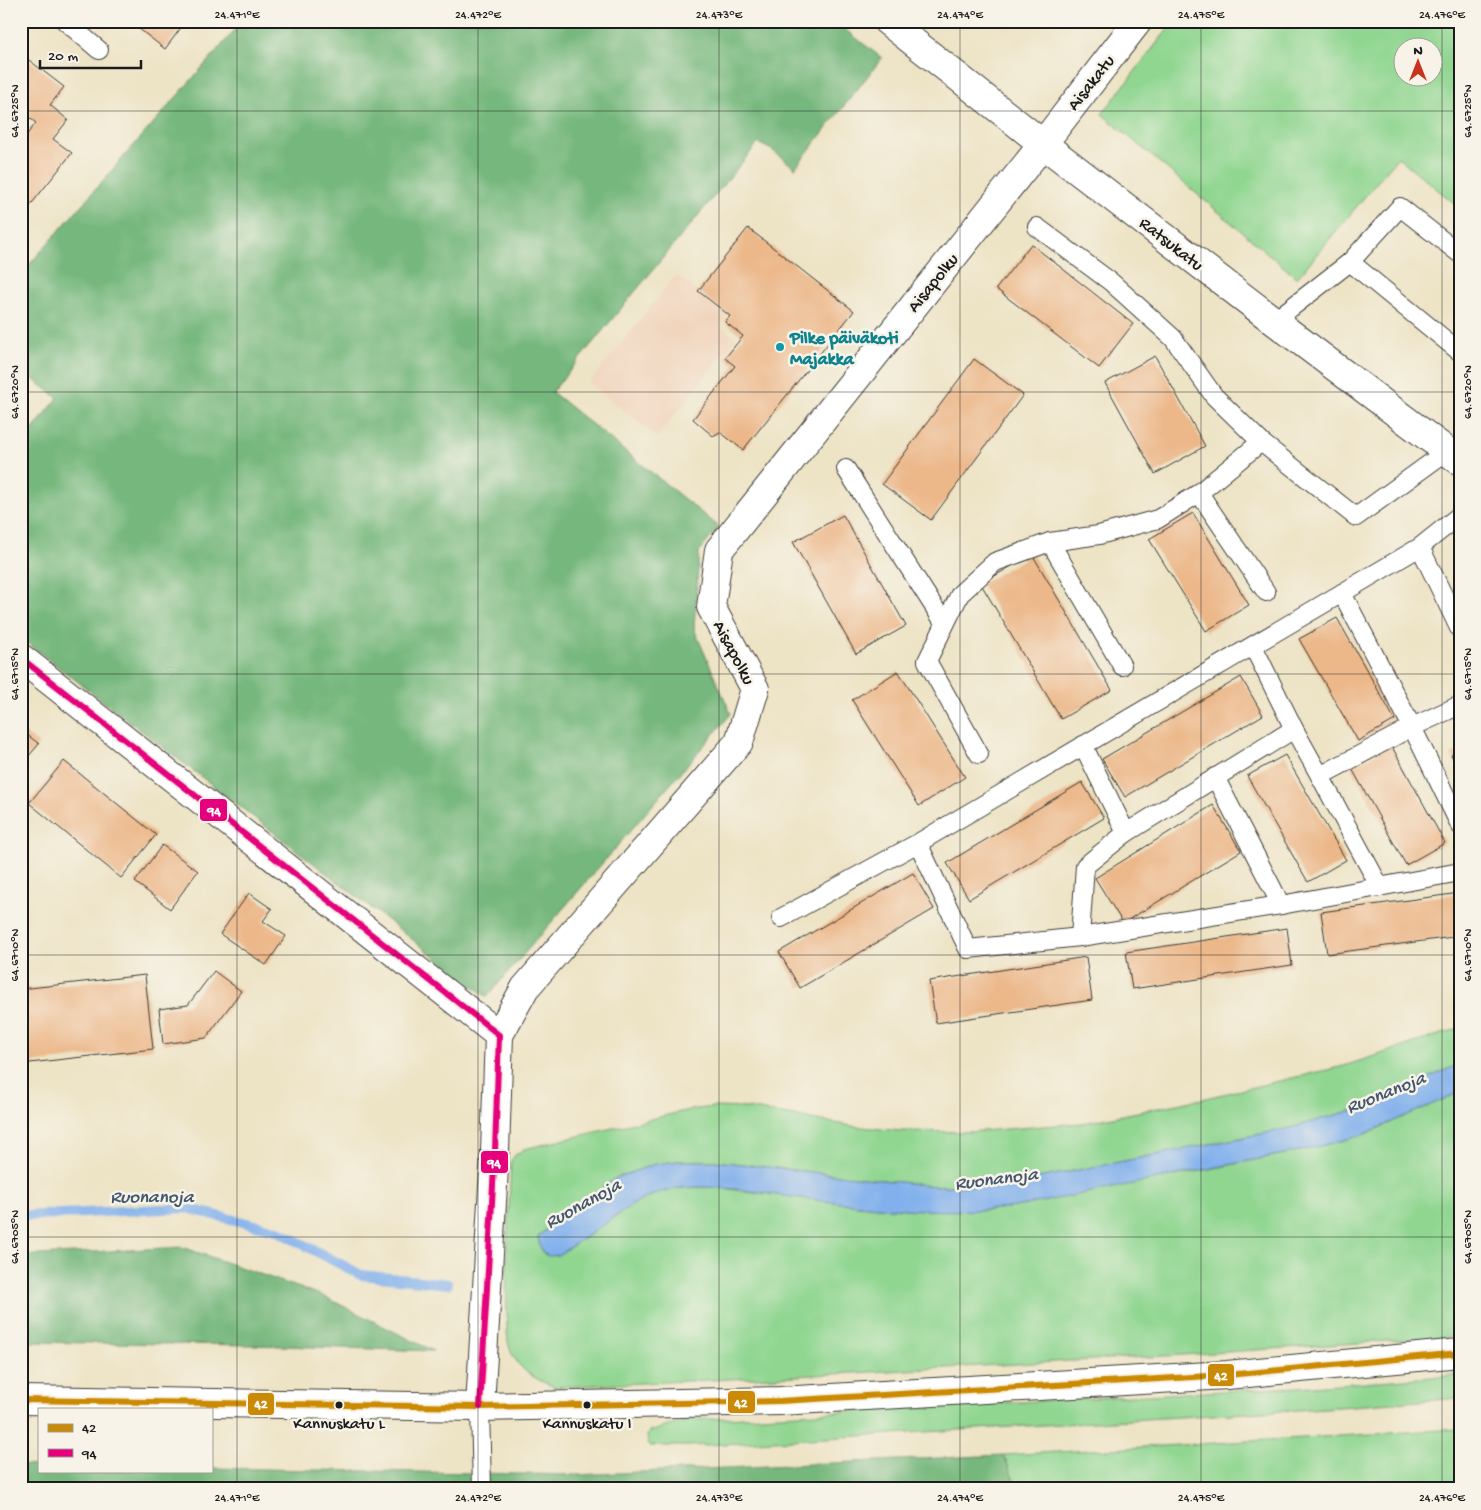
<svg xmlns="http://www.w3.org/2000/svg" width="1481" height="1510" viewBox="0 0 1481 1510" font-family="'Gochi Hand',sans-serif">
	<style>
		.built { fill: #f1d5bd }
		.green { fill: #90d691; stroke: #567956; fill-rule: evenodd }
		.forest { fill: #74b77b; stroke: #486a4c }
		.water { fill: #81b0ec; stroke: #4e6684 }
		.lines { fill: none; stroke-linecap: round; stroke-linejoin: round }
		.stream { stroke: #81b0ec; stroke-width: 10 }
		.building { fill: #ecb88a }
		.service-casing { stroke: #3b3a35; stroke-width: 20 }
		.minor-casing { stroke: #3b3a35; stroke-width: 30 }
		.service { stroke: #fff; stroke-width: 18 }
		.minor { stroke: #fff; stroke-width: 28 }
		.bus-1-casing { stroke: #f7f3e8; stroke-width: 10 }
		.bus-2-casing { stroke: #f7f3e8; stroke-width: 10 }
		.bus-1 { stroke: #cb8a06; stroke-width: 6 }
		.bus-2 { stroke: #e5007d; stroke-width: 6 }
		.ticks { fill: none; stroke: #1c1c1c; stroke-width: 1; stroke-opacity: 0.45 }
		.culture-dot { fill: #0f9aa8; stroke: #f7f3e8; stroke-width: 2 }
		.bus-dot { fill: #1c1c1c; stroke: #f7f3e8; stroke-width: 2 }
		.labels { text-anchor: middle; stroke-width: 5; stroke-linejoin: round; paint-order: stroke }
		.bus-label { font-size: 17px; fill: #1c1c1c; stroke: #f7f3e8 }
		.street-label { font-size: 18px; fill: #1c1c1c; stroke: #f7f3e8 }
		.culture-label { font-size: 18px; font-weight: bold; fill: #0d838f; stroke: #f7f3e8; text-anchor: start }
		.water-label { font-size: 19px; font-style: italic; fill: #44576f; stroke: #f7f3e8 }
		.line-badge { stroke: #f7f3e8; stroke-width: 2 }
		.badge-label { font-size: 14px; text-anchor: middle; font-weight: bold; fill: #fff }
		.neatline { fill: none; stroke: #1c1c1c; stroke-width: 2 }
		.ticks-label { font-size: 12px; text-anchor: middle; fill: #1c1c1c }
	</style>
	<rect width="100%" height="100%" fill="#f7f3e8"/>
	<filter id="ink" filterUnits="userSpaceOnUse"><feTurbulence type="fractalNoise" baseFrequency=".02" numOctaves="2"/><feDisplacementMap in="SourceGraphic" scale="10" xChannelSelector="R" yChannelSelector="G"/><feConvolveMatrix kernelMatrix="1 2 1 2 8 2 1 2 1" color-interpolation-filters="sRGB"/></filter>
	<filter id="wash" filterUnits="userSpaceOnUse"><feTurbulence type="fractalNoise" baseFrequency=".0096" numOctaves="4" result="noise"/><feDisplacementMap in="SourceGraphic" scale="20" xChannelSelector="R" yChannelSelector="G"/><feGaussianBlur stdDeviation="1.12" result="paint"/><feColorMatrix in="noise" values="0 0 0 0 0 0 0 0 0 0 0 0 0 0 0 0 0 1.4 0 .05"/><feComposite in="paint" operator="in"/></filter>
	<g filter="url(#wash)">
		<rect width="100%" height="100%" fill="#ede3c5"/>
		<polygon class="built" points="676,275 727,316 720,326 736,338 657,437 589,383"/>
		<g class="green">
			<path d="M 1174,21 L 1460,21 L 1460,208 L 1398,157 L 1297,278 L 1102,114 ZM 1404,48 L 1434,48 L 1434,78 L 1404,78 Z"/>
			<path d="M 1460,1028 L 1460,1064 L 1353,1110 L 1291,1128 L 1018,1182 L 990,1186 L 935,1186 L 715,1161 L 678,1161 L 655,1164 L 616,1178 L 542,1233 L 538,1237 L 569,1248 L 637,1202 L 660,1192 L 678,1188 L 711,1187 L 877,1207 L 934,1210 L 989,1210 L 1185,1174 L 1304,1150 L 1360,1136 L 1460,1092 L 1460,1336 L 1183,1355 L 796,1376 L 555,1387 C 537,1380 523,1373 513,1356 C 506,1344 507,1328 507,1314 C 505,1263 509,1212 511,1161 L 514,1156 L 524,1149 L 689,1110 L 713,1107 L 747,1108 L 852,1126 L 901,1131 L 968,1132 L 1083,1123 L 1197,1100 L 1344,1066 Z"/>
			<polygon points="1460,1375 1460,1398 1298,1410 689,1446 650,1446 648,1444 647,1435 649,1432 687,1420 1298,1387"/>
			<polygon points="1460,1429 1460,1489 1017,1489 1004,1455"/>
		</g>
		<g class="forest">
			<polygon points="243,21 834,21 882,58 795,168 772,150 758,143 552,392 719,527 699,552 694,629 731,714 487,997 21,638 21,444 58,398 21,370 21,274"/>
			<polygon points="182,1247 323,1296 433,1351 252,1345 21,1342 21,1256"/>
			<polygon points="1004,1455 1017,1489 21,1489 21,1465 39,1466 39,1471 211,1471 211,1468 576,1475"/>
		</g>
		<path class="water" d="M 1460,1064 L 1460,1092 L 1360,1136 L 1304,1150 L 1016,1207 C 944,1216 872,1207 800,1198 C 759,1193 701,1180 661,1192 C 644,1197 629,1207 615,1217 C 596,1230 577,1243 558,1255 L 549,1256 L 544,1254 L 540,1246 L 538,1237 L 542,1233 L 616,1178 L 655,1164 L 678,1161 L 715,1161 L 935,1186 L 990,1186 L 1018,1182 L 1291,1128 L 1353,1110 Z"/>
		<g class="lines">
			<polyline class="stream" points="21,1216 186,1208 276,1230 361,1275 448,1284"/>
		</g>
		<g id="blocks">
			<g class="building">
				<polygon points="129,21 186,21 165,49"/>
				<polygon points="21,54 64,87 50,105 68,120 53,139 72,153 21,217 21,142 36,123 21,111"/>
				<polygon points="748,228 854,311 743,450 720,432 713,436 693,419 735,366 725,358 743,336 725,322 730,316 698,291"/>
				<polygon points="1031,244 1133,324 1099,368 996,289"/>
				<polygon points="1155,356 1205,446 1155,474 1105,383"/>
				<polygon points="974,359 1023,395 931,520 882,484"/>
				<polygon points="1193,513 1249,605 1206,631 1149,539"/>
				<polygon points="843,515 906,626 856,654 793,542"/>
				<polygon points="1032,554 1112,690 1061,719 981,584"/>
				<polygon points="1337,618 1395,720 1358,741 1299,639"/>
				<polygon points="898,671 965,777 919,806 852,700"/>
				<polygon points="1241,677 1263,715 1125,797 1102,759"/>
				<polygon points="21,730 39,744 21,765"/>
				<polygon points="1391,745 1445,843 1406,865 1351,767"/>
				<polygon points="1460,750 1460,769 1451,755"/>
				<polygon points="1285,755 1346,860 1308,882 1247,776"/>
				<polygon points="64,761 156,835 121,878 29,803"/>
				<polygon points="1082,782 1104,818 969,899 947,863"/>
				<polygon points="1213,805 1241,851 1123,923 1095,878"/>
				<polygon points="162,845 198,871 170,909 135,882"/>
				<polygon points="913,873 934,909 800,988 779,952"/>
				<polygon points="249,893 272,909 263,921 286,936 266,965 220,934"/>
				<polygon points="1460,893 1460,936 1327,954 1321,912"/>
				<polygon points="1287,928 1292,965 1132,989 1126,952"/>
				<polygon points="1086,957 1092,1000 936,1023 929,981"/>
				<polygon points="214,971 241,991 206,1038 163,1044 159,1009 188,1005"/>
				<polygon points="145,975 153,1049 21,1064 21,989"/>
			</g>
		</g>
	</g>
	<g filter="url(#ink)">
		<use href="#blocks" fill-opacity="0" stroke="#3b3a35" stroke-width="1"/>
		<g class="lines">
			<g class="service-casing">
				<g id="service">
					<polyline points="65,21 99,50"/>
					<polyline points="1037,227 1111,282 1173,338 1214,396 1261,442 1356,517 1447,451"/>
					<polyline points="1460,254 1400,207 1350,262 1460,352"/>
					<polyline points="1274,321 1350,262"/>
					<polyline points="846,469 945,624"/>
					<polyline points="1199,493 1266,592"/>
					<polyline points="1050,542 1122,666"/>
					<polyline points="1420,547 1460,630"/>
					<polyline points="1342,593 1412,727 1460,705"/>
					<polyline points="1294,729 1320,776 1412,727 1460,825"/>
					<polyline points="1083,745 1126,833 1085,866 1080,937 968,949 918,843 1420,547 1460,515"/>
					<polyline points="979,754 927,661 960,594 995,562 1050,542 1099,535 1158,519 1199,493 1261,442"/>
					<polyline points="1320,776 1380,887"/>
					<polyline points="1215,777 1281,905"/>
					<polyline points="1126,833 1294,729 1253,646"/>
					<polyline points="781,918 918,843"/>
					<polyline points="1080,937 1281,905 1460,872"/>
					<polyline points="480,1407 482,1489"/>
				</g>
			</g>
			<g class="minor-casing">
				<g id="minor">
					<polyline points="887,21 1043,144 1274,321 1460,461"/>
					<polyline points="21,658 499,1035 495,1151 480,1407"/>
					<polyline points="499,1035 525,988 739,742 755,689 711,607 719,550 1043,144 1138,21"/>
					<polyline points="21,1400 480,1407 780,1401 1227,1375 1460,1353"/>
				</g>
			</g>
			<use href="#service" class="service"/>
			<use href="#minor" class="minor"/>
			<g class="bus-1-casing">
				<polyline id="bus-1" points="21,1400 480,1407 780,1401 1227,1375 1460,1353"/>
			</g>
			<g class="bus-2-casing">
				<polyline id="bus-2" points="21,658 499,1035 495,1151 480,1407"/>
			</g>
			<use href="#bus-1" class="bus-1"/>
			<use href="#bus-2" class="bus-2"/>
		</g>
	</g>
	<path class="ticks" d="M 237,21 L 237,1489M 478,21 L 478,1489M 719,21 L 719,1489M 960,21 L 960,1489M 1201,21 L 1201,1489M 1442,21 L 1442,1489M 21,111 L 1460,111M 21,392 L 1460,392M 21,674 L 1460,674M 21,955 L 1460,955M 21,1237 L 1460,1237"/>
	<circle class="culture-dot" cx="780" cy="347" r="5"/>
	<g class="bus-dot">
		<circle cx="339" cy="1405" r="4.5"/>
		<circle cx="587" cy="1405" r="4.5"/>
	</g>
	<g class="labels">
		<g class="bus-label">
			<text x="339" y="1428">Kannuskatu L</text>
			<text x="587" y="1428">Kannuskatu I</text>
		</g>
		<g class="street-label">
			<text transform="translate(1090 82) rotate(-52)" y="6">Aisakatu</text>
			<text transform="translate(1172 243) rotate(38)" y="6">Ratsukatu</text>
			<text transform="translate(932 282) rotate(-51)" y="6">Aisapolku</text>
			<text transform="translate(735 652) rotate(62)" y="6">Aisapolku</text>
		</g>
		<g class="culture-label">
			<text x="790" y="343">Pilke päiväkoti<tspan x="790" dy="21">Majakka</tspan></text>
		</g>
		<g class="water-label">
			<text transform="translate(1385 1091) rotate(-22)" y="7">Ruonanoja</text>
			<text transform="translate(996 1177) rotate(-7)" y="7">Ruonanoja</text>
			<text x="152" y="1202">Ruonanoja</text>
			<text transform="translate(582 1202) rotate(-29)" y="7">Ruonanoja</text>
		</g>
	</g>
	<g class="line-badge">
		<rect x="199" y="798" width="29" height="24" rx="5" fill="#e5007d"/>
		<rect x="480" y="1150" width="29" height="24" rx="5" fill="#e5007d"/>
		<rect x="1207" y="1363" width="28" height="24" rx="5" fill="#cb8a06"/>
		<rect x="727" y="1390" width="29" height="24" rx="5" fill="#cb8a06"/>
		<rect x="247" y="1392" width="28" height="24" rx="5" fill="#cb8a06"/>
	</g>
	<g class="badge-label">
		<text x="214" y="815">94</text>
		<text x="494" y="1167">94</text>
		<text x="1221" y="1380">42</text>
		<text x="741" y="1407">42</text>
		<text x="261" y="1408">42</text>
	</g>
	<rect width="1481" height="1510" fill="none" stroke="#f7f3e8" stroke-width="55"/>
	<rect x="38" y="1408" width="175" height="65" fill="#f7f3e8" stroke="#9f9d96"/>
	<rect x="48" y="1424" width="25" height="8" fill="#cb8a06" stroke="#9f9d96"/>
	<text x="82" y="1432" font-size="15" fill="#1c1c1c">42</text>
	<rect x="48" y="1449" width="25" height="8" fill="#e5007d" stroke="#9f9d96"/>
	<text x="82" y="1458" font-size="15" fill="#1c1c1c">94</text>
	<g transform="translate(1418 62)"><circle r="24" fill="#f7f3e8" stroke="#9f9d96"/>
	<path d="M0-4L9 19L0 12L-9 19Z" fill="#c8321e"/>
	<text y="-8" font-size="14" font-weight="bold" text-anchor="middle" fill="#1c1c1c">N</text>
	</g>
	<path d="M40 60v8h101v-8" fill="none" stroke="#1c1c1c" stroke-width="2.5"/>
	<text x="48" y="60" font-size="15" fill="#1c1c1c" stroke="#f7f3e8" stroke-width="4" paint-order="stroke">20 m</text>
	<rect x="28" y="28" width="1426" height="1454" class="neatline"/>
	<g class="ticks-label">
		<text x="237" y="18">24.471°E</text>
		<text x="478" y="18">24.472°E</text>
		<text x="719" y="18">24.473°E</text>
		<text x="960" y="18">24.474°E</text>
		<text x="1201" y="18">24.475°E</text>
		<text x="1442" y="18">24.476°E</text>
		<text transform="translate(14 111) rotate(-90)" y="4">64.6725°N</text>
		<text transform="translate(1467 111) rotate(-90)" y="4">64.6725°N</text>
		<text transform="translate(14 392) rotate(-90)" y="4">64.6720°N</text>
		<text transform="translate(1467 392) rotate(-90)" y="4">64.6720°N</text>
		<text transform="translate(14 674) rotate(-90)" y="4">64.6715°N</text>
		<text transform="translate(1467 674) rotate(-90)" y="4">64.6715°N</text>
		<text transform="translate(14 955) rotate(-90)" y="4">64.6710°N</text>
		<text transform="translate(1467 955) rotate(-90)" y="4">64.6710°N</text>
		<text transform="translate(14 1237) rotate(-90)" y="4">64.6705°N</text>
		<text transform="translate(1467 1237) rotate(-90)" y="4">64.6705°N</text>
		<text x="237" y="1501">24.471°E</text>
		<text x="478" y="1501">24.472°E</text>
		<text x="719" y="1501">24.473°E</text>
		<text x="960" y="1501">24.474°E</text>
		<text x="1201" y="1501">24.475°E</text>
		<text x="1442" y="1501">24.476°E</text>
	</g>
</svg>
